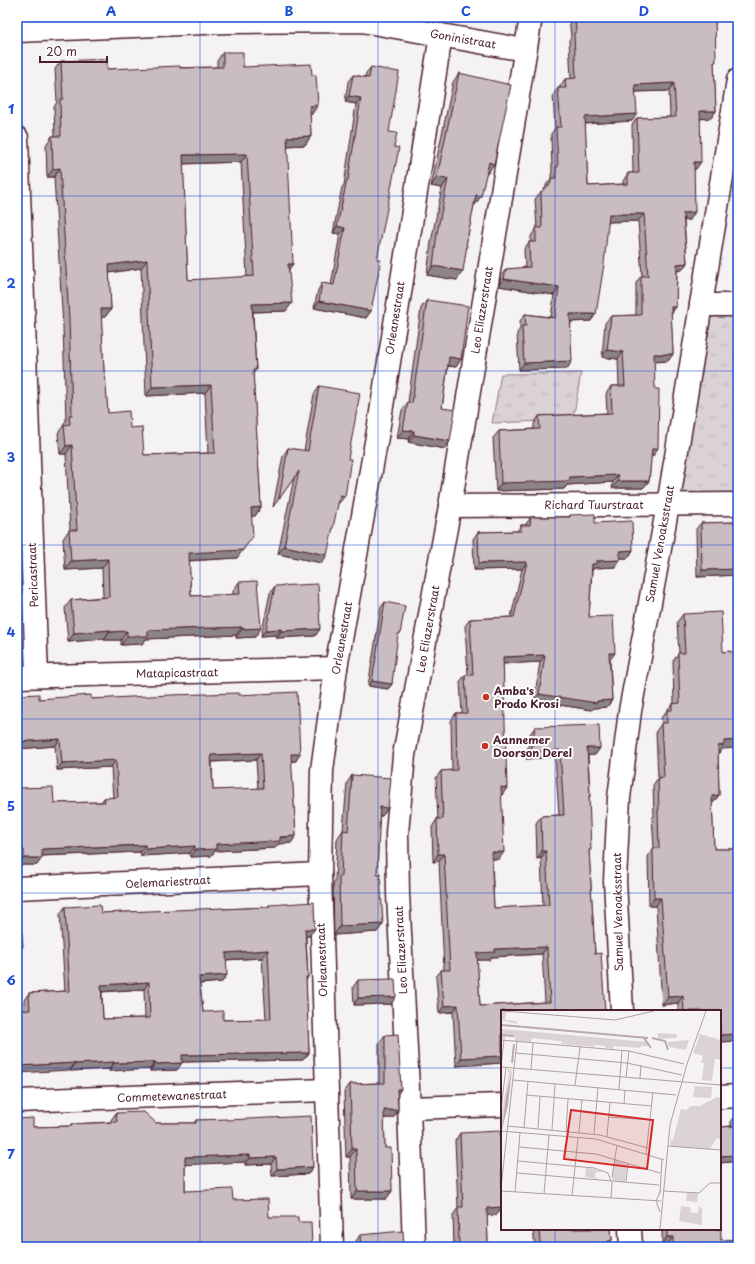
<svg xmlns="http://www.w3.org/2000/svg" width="755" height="1264" viewBox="0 0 755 1264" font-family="'Playpen Sans',sans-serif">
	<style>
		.grass { fill: url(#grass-tufts); stroke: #927880 }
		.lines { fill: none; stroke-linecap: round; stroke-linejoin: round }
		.minor-casing { stroke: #4a1f2b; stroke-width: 25 }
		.minor { stroke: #fff; stroke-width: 22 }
		.wall { fill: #aea3a6; stroke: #4a1f2b; fill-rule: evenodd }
		.shaded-wall { fill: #8d8487; stroke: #4a1f2b }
		.building { fill: #cabdc1; stroke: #4a1f2b; fill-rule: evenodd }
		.grid { fill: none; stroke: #1d4ed8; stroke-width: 1; stroke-opacity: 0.55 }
		.poi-dot { fill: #c8321e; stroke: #fff; stroke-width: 1.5 }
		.labels { text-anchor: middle; stroke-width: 4; stroke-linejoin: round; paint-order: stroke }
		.street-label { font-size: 11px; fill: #4a1f2b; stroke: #fff }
		.poi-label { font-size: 11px; font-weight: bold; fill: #4a1f2b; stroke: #fff; text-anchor: start }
		.inset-river { fill: none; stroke: #baa9ae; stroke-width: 2 }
		.inset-road { fill: none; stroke: #b09ea2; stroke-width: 1 }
		.view { fill: #d62828; fill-opacity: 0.15; stroke: #d62828; stroke-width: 2 }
		.inset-edge { fill: none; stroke: #4a1f2b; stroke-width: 2 }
		.neatline { fill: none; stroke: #1d4ed8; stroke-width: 1.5 }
		.grid-label { font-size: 13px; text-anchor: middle; font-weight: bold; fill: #1d4ed8 }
	</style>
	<defs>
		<pattern id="grass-tufts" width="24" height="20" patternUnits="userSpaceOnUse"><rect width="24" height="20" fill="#dbd2d5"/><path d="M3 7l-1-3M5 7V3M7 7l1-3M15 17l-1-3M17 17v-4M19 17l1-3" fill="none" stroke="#bdb4b7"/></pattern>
	</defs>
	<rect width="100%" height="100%" fill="#f4f2f2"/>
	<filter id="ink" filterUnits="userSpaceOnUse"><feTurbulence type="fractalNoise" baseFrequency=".025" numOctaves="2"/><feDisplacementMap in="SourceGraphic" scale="8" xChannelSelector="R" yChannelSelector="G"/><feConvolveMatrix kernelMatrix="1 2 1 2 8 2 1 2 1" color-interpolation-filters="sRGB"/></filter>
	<g filter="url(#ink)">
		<g class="grass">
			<polygon points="738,312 738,498 678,495 709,314"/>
			<polygon points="581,373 573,420 492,423 501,374"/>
		</g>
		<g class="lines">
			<g class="minor-casing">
				<g id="minor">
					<polyline points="17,31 227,22 362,21 525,50"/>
					<polyline points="17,138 37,676"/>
					<polyline points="701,305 738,305"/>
					<polyline points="450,506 738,504"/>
					<polyline points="17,677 336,668"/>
					<polyline points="17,888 320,874"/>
					<polyline points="622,1011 615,881 619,798 630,711 668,505 738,80"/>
					<polyline points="720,1097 738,1096"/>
					<polyline points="17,1101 326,1090"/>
					<polyline points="409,1108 502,1105"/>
					<polyline points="630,1229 631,1247"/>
					<polyline points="332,1247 320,874 322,770 336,668 378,431 441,35"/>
					<polyline points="414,1247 409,1108 398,894 397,833 404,755 450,506 531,17"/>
				</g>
			</g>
			<use href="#minor" class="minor"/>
		</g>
		<g class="wall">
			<path d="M 569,17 L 634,17 L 634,18 L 644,21 L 682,20 L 682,17 L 719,17 L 716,21 L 715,21 L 714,65 L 716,111 L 711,118 L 700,119 L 696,169 L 694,169 L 690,220 L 684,220 L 687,263 L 682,270 L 677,271 L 676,307 L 671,314 L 673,354 L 668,361 L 654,362 L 653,456 L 651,456 L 649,481 L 643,488 L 612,488 L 613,482 L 567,485 L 564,489 L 496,491 L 493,438 L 499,431 L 534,429 L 534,424 L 539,416 L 607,413 L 606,394 L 611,386 L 619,386 L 618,359 L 602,357 L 605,323 L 611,316 L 636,315 L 636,283 L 641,276 L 642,276 L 638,221 L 608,222 L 591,321 L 571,322 L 567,369 L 519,370 L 517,333 L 520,329 L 520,321 L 525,314 L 551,317 L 554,295 L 499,286 L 501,276 L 506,269 L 525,268 L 524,249 L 529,242 L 531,242 L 531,236 L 537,228 L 535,199 L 541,192 L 546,188 L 546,185 L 551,179 L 551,175 L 552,172 L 551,134 L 555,128 L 553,95 L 558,88 L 560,88 L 560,86 L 565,79 L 571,79 L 569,40 L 571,37 ZM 669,91 L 670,117 L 637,118 L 632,125 L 633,173 L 628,173 L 623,181 L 623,184 L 588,186 L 585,124 L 632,121 L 635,92 Z"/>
			<path d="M 223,52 L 312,114 L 310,114 L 311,136 L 305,145 L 287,146 L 289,270 L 286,311 L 253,312 L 256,370 L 253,374 L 261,507 L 255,516 L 251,516 L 237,558 L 189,561 L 191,596 L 233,595 L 233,591 L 239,582 L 255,637 L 236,638 L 236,635 L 146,639 L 142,644 L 121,645 L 121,640 L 104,640 L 104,639 L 68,642 L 65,608 L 71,600 L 103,597 L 102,568 L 65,570 L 63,539 L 69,530 L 70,530 L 66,454 L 60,454 L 58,433 L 64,425 L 63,424 L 66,421 L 63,327 L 54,177 L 47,177 L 46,145 L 52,136 L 55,136 L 54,107 L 57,102 L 55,69 L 61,61 L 107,69 L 217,67 L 217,61 ZM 241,162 L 247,277 L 188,280 L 183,164 ZM 141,268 L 146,396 L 205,393 L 208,453 L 144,455 L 108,413 L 104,372 L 101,317 L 105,317 L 111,309 L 109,273 Z"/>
			<polygon points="371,67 389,132 394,147 377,259 371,311 366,318 314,308 318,290 322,283 331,285 340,234 333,233 342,187 344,185 356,104 345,102 348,82 353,75 365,77 366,73"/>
			<polygon points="459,73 488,173 486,172 475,205 474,205 466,245 457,280 427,275 431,242 442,188 431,186 453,82"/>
			<polygon points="738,222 738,256 736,225"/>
			<polygon points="427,300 461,359 456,367 448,366 442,408 445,449 408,442 409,439 397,438 402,410 408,402 421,308"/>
			<polygon points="319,386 339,503 338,503 322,563 278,554 294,478 273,507 283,456 288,448 304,451 314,394"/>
			<path d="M 570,515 L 595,523 L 633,550 L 628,558 L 620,558 L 615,567 L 594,568 L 592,571 L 589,617 L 610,660 L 612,700 L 607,707 L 594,708 L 592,710 L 534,701 L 540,662 L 503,664 L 502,795 L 501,795 L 499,859 L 492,859 L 494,908 L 543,906 L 541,858 L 537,859 L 536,823 L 541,816 L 559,815 L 555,757 L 526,759 L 530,734 L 535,727 L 600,748 L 595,755 L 588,755 L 590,796 L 589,798 L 589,852 L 595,954 L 605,1011 L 502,1011 L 502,1063 L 456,1066 L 453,1012 L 439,1013 L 436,977 L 441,970 L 444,970 L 439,861 L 433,862 L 432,827 L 437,819 L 438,819 L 436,778 L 441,771 L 452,770 L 451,721 L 456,713 L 462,713 L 460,682 L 465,675 L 468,675 L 465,626 L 470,619 L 511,617 L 522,569 L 474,570 L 473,539 L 478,532 L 517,531 L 521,525 L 526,525 L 526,524 L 531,517 L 569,517 ZM 542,954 L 545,1002 L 480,1006 L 477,960 L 490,960 L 492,957 Z"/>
			<polygon points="738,519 738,575 697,577 696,529 701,523 736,522"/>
			<polygon points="275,586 320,629 315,636 276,638 276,635 261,636 270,593"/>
			<polygon points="385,602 392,684 388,689 368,686 381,607"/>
			<polygon points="683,614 723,652 730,652 722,749 719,753 718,753 719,795 713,803 712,803 714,849 738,849 738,1041 720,1042 720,1011 678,1011 678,1003 662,1005 656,906 649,906 648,856 654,848 652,818 654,816 653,785 658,778 656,731 662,723 661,718 672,704 674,704 673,661 679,653 677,622"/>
			<path d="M 21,695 L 39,699 L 91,699 L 239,695 L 296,761 L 291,761 L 296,836 L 291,843 L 278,844 L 275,848 L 215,851 L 211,856 L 190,857 L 190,853 L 141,856 L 140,852 L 42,856 L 37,865 L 19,865 L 19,857 L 17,857 L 17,788 L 54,803 L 101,802 L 104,798 L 113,798 L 111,767 L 57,770 L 55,746 L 17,749 L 17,700 ZM 256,760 L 258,789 L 213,790 L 212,762 Z"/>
			<polygon points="352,775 388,808 382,816 379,816 377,874 383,924 377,932 334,935 333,884 335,880 337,839 343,830 347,783"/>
			<path d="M 269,905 L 309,936 L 306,936 L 308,977 L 306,981 L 309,1053 L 303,1060 L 182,1062 L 177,1070 L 150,1071 L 150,1069 L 109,1071 L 109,1069 L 70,1071 L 70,1070 L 24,1010 L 24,1000 L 29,993 L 65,991 L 60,914 L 65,907 L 101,913 L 223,909 L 268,907 ZM 262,958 L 266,1019 L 223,1020 L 203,1012 L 200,984 L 222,982 L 226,960 ZM 144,989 L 145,1018 L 103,1019 L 102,992 Z"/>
			<polygon points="358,980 391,1004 354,1005 353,987"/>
			<polygon points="385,1035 398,1095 398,1110 393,1118 384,1118 385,1148 392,1191 386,1199 351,1199 350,1157 346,1157 344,1092 350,1084 379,1083 379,1043"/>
			<polygon points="116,1113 156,1123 194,1123 196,1120 227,1120 313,1167 308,1174 272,1176 271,1164 245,1165 245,1162 185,1164 185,1191 233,1200 269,1217 298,1222 312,1247 33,1127 70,1126 71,1124 111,1122 111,1120"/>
			<polygon points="736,1115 738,1115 738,1161 720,1163 720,1127 731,1126 731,1122"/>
			<polygon points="460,1133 502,1197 502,1207 496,1215 487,1215 488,1245 501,1247 454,1247 453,1215 458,1208 455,1141"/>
			<polygon points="533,1229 611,1229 612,1240 609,1245 609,1247 535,1247"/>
			<polygon points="662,1229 720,1229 721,1240 738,1247 668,1247 668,1244 662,1244"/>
			<polygon points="360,1235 404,1247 356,1247 356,1241"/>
		</g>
		<g class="shaded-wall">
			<polygon points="712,17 719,17 716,21 710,21"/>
			<polygon points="674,83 669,91 629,92 635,85"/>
			<polygon points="349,96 361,98 356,104 345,102"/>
			<polygon points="318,105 312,114 304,114 310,106"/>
			<polygon points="700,111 716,111 711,118 694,119"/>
			<polygon points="637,114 632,121 580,124 585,117"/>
			<polygon points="311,136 305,145 281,146 287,137"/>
			<polygon points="247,154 241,162 177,164 183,155"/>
			<polygon points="489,162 494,164 488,173 482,171"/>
			<polygon points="694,162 701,162 696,169 689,169"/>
			<polygon points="60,168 54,177 47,177 53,169"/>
			<polygon points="437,177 448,179 442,188 431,186"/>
			<polygon points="476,195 481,196 475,205 469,204"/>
			<polygon points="695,212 690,220 678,220 683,213"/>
			<polygon points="609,214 644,214 638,221 604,222"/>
			<polygon points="337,226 345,228 340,234 333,233"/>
			<polygon points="147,260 141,268 103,274 109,265"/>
			<polygon points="687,263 682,270 672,271 677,264"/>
			<polygon points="288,264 293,264 287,272"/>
			<polygon points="433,266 463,271 457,280 427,275"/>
			<polygon points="504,279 559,287 554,295 499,286"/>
			<polygon points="319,301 371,311 366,318 314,308"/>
			<polygon points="292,303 286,311 246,312 252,304"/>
			<polygon points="671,307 676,307 671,314"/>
			<polygon points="101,309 111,309 105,317 95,318"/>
			<polygon points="570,314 596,314 591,321 565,322"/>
			<polygon points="607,350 623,352 618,359 602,357"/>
			<polygon points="654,354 673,354 668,361 648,362"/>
			<polygon points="449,357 461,359 456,367 444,365"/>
			<polygon points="572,361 567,369 519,370 524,363"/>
			<polygon points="211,385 205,393 146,396 152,387"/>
			<polygon points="403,430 414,431 409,439 397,438"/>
			<polygon points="414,435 450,441 445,449 408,442"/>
			<polygon points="72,445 66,454 60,454 66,446"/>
			<polygon points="658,448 653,456 647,456 652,449"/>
			<polygon points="618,475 613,482 567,485 564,489 496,491 501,483 570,477"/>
			<polygon points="618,481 649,481 643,488 612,488"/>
			<polygon points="340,495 345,496 339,503 334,502"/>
			<polygon points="261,507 255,516 245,516 251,508"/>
			<polygon points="253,536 237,558 183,561 189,553"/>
			<polygon points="284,546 327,555 322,563 278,554"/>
			<polygon points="633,550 628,558 615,558 620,551"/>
			<polygon points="108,559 102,568 65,570 71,561"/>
			<polygon points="620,560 615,567 594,568 591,571 592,564 596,561"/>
			<polygon points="527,562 522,569 474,570 479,563"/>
			<polygon points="738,569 738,575 697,577 702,570"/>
			<polygon points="242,627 236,635 146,639 142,644 121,645 127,636 148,630"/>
			<polygon points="261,628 255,637 236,638 242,629"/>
			<polygon points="281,629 276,635 261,636 266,630"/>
			<polygon points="320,629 315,636 276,638 281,631"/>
			<polygon points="110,630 104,639 68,642 74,633"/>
			<polygon points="127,631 121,640 104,640 110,632"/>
			<polygon points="609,653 615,653 610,660 604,660"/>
			<polygon points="545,655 540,662 498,664 503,657"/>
			<polygon points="372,681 392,684 388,689 368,686"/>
			<polygon points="539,694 597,701 612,700 607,707 594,708 592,710 534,701"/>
			<polygon points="60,739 55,746 17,749 17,742"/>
			<polygon points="738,740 738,748 722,749 719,753 712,753 718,746 724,741"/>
			<polygon points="587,748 600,748 595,755 582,756"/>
			<polygon points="560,750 555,757 526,759 531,752"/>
			<polygon points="261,753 256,760 207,762 211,755"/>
			<polygon points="291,754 300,754 296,761 286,761"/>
			<polygon points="116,760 111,767 57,770 62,763"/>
			<polygon points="501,787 507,788 502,795 496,794"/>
			<polygon points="719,795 713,803 707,803 712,796"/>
			<polygon points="380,807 388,808 382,816 374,815"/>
			<polygon points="296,836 291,843 278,844 275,848 215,851 211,856 190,857 195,850 216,844"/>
			<polygon points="145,845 140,852 37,856 42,849"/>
			<polygon points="195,846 190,853 141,856 146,849"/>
			<polygon points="17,850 24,850 19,857 17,857"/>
			<polygon points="542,851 546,851 541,858 537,859"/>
			<polygon points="491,852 504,852 499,859 486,859"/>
			<polygon points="438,854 444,854 439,861 433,862"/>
			<polygon points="24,858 42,858 37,865 19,865"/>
			<polygon points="654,898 661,898 656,906 649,906"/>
			<polygon points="383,924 377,932 334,935 340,926"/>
			<polygon points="305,929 315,929 309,936 300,937"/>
			<polygon points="23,946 18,954 19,947"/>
			<polygon points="547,947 542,954 492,957 490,960 472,960 477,953 495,949"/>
			<polygon points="268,950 262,958 220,960 226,953"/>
			<polygon points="17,968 21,968 17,974"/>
			<polygon points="227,975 222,982 194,984 199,977"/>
			<polygon points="149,982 144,989 96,992 101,985"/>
			<polygon points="683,996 678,1003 662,1005 668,997"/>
			<polygon points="396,997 391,1004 354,1005 358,998"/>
			<polygon points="458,1005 453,1012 439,1013 444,1006"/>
			<polygon points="738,1034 738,1041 720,1042 720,1035"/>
			<polygon points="309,1053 303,1060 177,1062 182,1055"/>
			<polygon points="502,1056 502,1063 456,1066 461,1058"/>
			<polygon points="114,1062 109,1069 70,1071 75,1064"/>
			<polygon points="155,1062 150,1069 109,1071 114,1063"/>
			<polygon points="75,1063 70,1070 17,1073 17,1066"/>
			<polygon points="182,1063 177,1070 150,1071 155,1064"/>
			<polygon points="397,1089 401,1089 396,1097"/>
			<polygon points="384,1110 398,1110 393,1118 378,1118"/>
			<polygon points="352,1149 356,1149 350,1157 346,1157"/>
			<polygon points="250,1155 245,1162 180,1165 185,1157"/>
			<polygon points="738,1155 738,1161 720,1163 720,1156"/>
			<polygon points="276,1157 271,1164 245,1165 250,1158"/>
			<polygon points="313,1167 308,1174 272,1176 277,1169"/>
			<polygon points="357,1191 392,1191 386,1199 351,1199"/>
			<polygon points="502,1207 496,1215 481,1216 487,1208"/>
			<polygon points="667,1237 673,1237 668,1244 662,1244"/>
			<polygon points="576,1242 573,1247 538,1247 540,1244"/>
		</g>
		<g class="building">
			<path d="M 575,17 L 634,17 L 634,18 L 645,18 L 644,21 L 688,19 L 688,17 L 715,17 L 716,62 L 714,62 L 716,111 L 700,111 L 701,162 L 694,162 L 695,212 L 683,213 L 687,263 L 677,264 L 676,307 L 671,307 L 673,354 L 654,354 L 655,389 L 659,389 L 658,448 L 652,449 L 649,481 L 618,481 L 618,475 L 570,477 L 569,481 L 501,483 L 499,431 L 540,429 L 539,416 L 612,413 L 611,386 L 625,386 L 623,352 L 607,350 L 611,316 L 641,315 L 641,276 L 648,276 L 644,214 L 609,214 L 604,264 L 596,314 L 570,314 L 572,361 L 524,363 L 522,326 L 526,326 L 525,314 L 555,318 L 559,287 L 504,279 L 506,269 L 530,267 L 529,242 L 536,242 L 536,228 L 542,228 L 541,192 L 551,183 L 551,178 L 556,178 L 556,167 L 558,167 L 556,127 L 561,127 L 558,88 L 566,88 L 565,79 L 576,78 L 574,33 L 576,32 ZM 674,83 L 676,117 L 637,118 L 639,173 L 628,173 L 628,184 L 588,186 L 585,117 L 637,114 L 635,85 Z"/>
			<path d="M 223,52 L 243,52 L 243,67 L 311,64 L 312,75 L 316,75 L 318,105 L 310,106 L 311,136 L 287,137 L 293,264 L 288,264 L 292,303 L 252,304 L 256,370 L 253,370 L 261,507 L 251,508 L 253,536 L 243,550 L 189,553 L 191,596 L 240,594 L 239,582 L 257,581 L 261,628 L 242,629 L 242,627 L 148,630 L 148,636 L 127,636 L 127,631 L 110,632 L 110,630 L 74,633 L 71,600 L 109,597 L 108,559 L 71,561 L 69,530 L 77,530 L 72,445 L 66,446 L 64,425 L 70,424 L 69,415 L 72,415 L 69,319 L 60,168 L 53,169 L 52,136 L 61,136 L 60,99 L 63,99 L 61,61 L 107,59 L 107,69 L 180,66 L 180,68 L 223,67 ZM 247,154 L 254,276 L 188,280 L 183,155 ZM 147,260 L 152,387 L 211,385 L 215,453 L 144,455 L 142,427 L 130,428 L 129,411 L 108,413 L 105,372 L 104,372 L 101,309 L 111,309 L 109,265 Z"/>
			<polygon points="371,67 399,72 389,132 397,133 394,147 399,148 377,259 381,260 371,311 319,301 322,283 334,285 345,228 337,226 347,180 348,180 361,98 349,96 353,75 369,78"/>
			<polygon points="459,73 511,85 494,164 489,162 481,196 476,195 466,245 467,245 463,271 433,266 437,233 448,179 437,177"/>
			<polygon points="427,300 468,306 461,359 449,357 442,408 455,410 450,441 414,435 414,431 403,430 408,402 412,403"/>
			<polygon points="319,386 360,393 348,459 351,459 345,496 340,495 327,555 284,546 299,471 279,499 288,448 308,451"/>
			<path d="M 595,514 L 595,523 L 632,521 L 633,550 L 620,551 L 620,560 L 596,561 L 596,564 L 592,564 L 589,617 L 613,616 L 615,653 L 609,653 L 612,700 L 597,701 L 597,703 L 539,694 L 545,655 L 503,657 L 507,788 L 501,787 L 504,852 L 491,852 L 494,908 L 549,905 L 546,851 L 542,851 L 541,816 L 564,815 L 560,750 L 531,752 L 535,727 L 599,725 L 600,748 L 587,748 L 590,796 L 589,796 L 591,850 L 589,850 L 595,954 L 601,953 L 605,1011 L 502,1011 L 502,1056 L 461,1058 L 458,1005 L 444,1006 L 441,970 L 450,970 L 444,854 L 438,854 L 437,819 L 443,819 L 441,771 L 457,770 L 456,713 L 467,713 L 465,675 L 473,675 L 470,619 L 514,617 L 527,562 L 479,563 L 478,532 L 521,531 L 521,525 L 530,525 L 531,517 L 570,517 L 570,515 ZM 547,947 L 550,1002 L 480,1006 L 477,953 L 495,952 L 495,949 Z"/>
			<polygon points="738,522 738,569 702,570 701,523"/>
			<polygon points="318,584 320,629 281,631 281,629 266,630 275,586"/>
			<polygon points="385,602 405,606 400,634 398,634 392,684 372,681"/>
			<polygon points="721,612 723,652 730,651 730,652 738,652 738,740 724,741 724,745 718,746 719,795 712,796 714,849 738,849 738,1034 720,1035 720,1011 684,1011 683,996 668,997 661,898 654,898 653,848 659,848 658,810 659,810 658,778 664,777 661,723 667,723 667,710 672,710 672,704 680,703 678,653 685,653 683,614"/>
			<path d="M 297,692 L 300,754 L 291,754 L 296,836 L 280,837 L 280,841 L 216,844 L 216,849 L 195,850 L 195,846 L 146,849 L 145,845 L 42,849 L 42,858 L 24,858 L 24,850 L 17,850 L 17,788 L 53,787 L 54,803 L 105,802 L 104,798 L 118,797 L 116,760 L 62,763 L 60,739 L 17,742 L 17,705 L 21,704 L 21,695 L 39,694 L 39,699 L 91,695 L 91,699 L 171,695 L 239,693 L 239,695 ZM 261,753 L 263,788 L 213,790 L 211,755 Z"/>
			<polygon points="352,775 391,778 388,808 380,807 377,874 380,873 383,924 340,926 339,876 341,876 343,830 348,831"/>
			<path d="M 314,902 L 315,929 L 305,929 L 308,977 L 306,977 L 309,1053 L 182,1055 L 182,1063 L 155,1064 L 155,1062 L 114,1063 L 114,1062 L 75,1064 L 75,1063 L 17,1066 L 17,1011 L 30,1010 L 29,993 L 70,991 L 65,907 L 100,905 L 101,913 L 223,908 L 223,909 L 269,907 L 269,905 ZM 268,950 L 271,1019 L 223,1020 L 223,1011 L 203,1012 L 199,977 L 227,975 L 226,953 ZM 149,982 L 150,1018 L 103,1019 L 101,985 Z"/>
			<polygon points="17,922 21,922 23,946 19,947 21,968 17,968"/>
			<polygon points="395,979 396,997 358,998 358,980"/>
			<polygon points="398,1034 401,1089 397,1089 398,1110 384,1110 385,1148 391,1148 392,1191 357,1191 356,1149 352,1149 350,1084 385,1083 385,1035"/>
			<polygon points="144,1112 156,1123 196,1123 196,1120 227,1119 227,1120 311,1116 313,1167 277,1169 276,1157 250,1158 250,1155 185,1157 185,1191 232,1189 233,1200 268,1199 269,1217 298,1217 298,1222 311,1222 312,1247 17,1247 17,1119 33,1118 33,1127 72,1126 71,1124 117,1122 116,1113"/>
			<polygon points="736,1115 738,1115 738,1155 720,1156 720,1127 737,1126"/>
			<polygon points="500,1131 501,1139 502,1139 502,1190 501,1190 502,1207 487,1208 488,1245 501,1245 501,1247 459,1247 458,1207 463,1207 460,1133"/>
			<polygon points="720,1211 721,1240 738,1239 738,1247 673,1247 673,1237 667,1237 667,1229 720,1229"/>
			<polygon points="539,1229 611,1229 612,1240 608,1241 609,1247 577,1247 576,1242 540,1244"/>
			<polygon points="403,1231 404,1247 361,1247 360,1235"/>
		</g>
	</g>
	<path class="grid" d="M 200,17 L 200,1247M 378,17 L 378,1247M 555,17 L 555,1011M 17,196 L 738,196M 17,371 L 738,371M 17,545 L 738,545M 17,719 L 738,719M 17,893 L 738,893M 17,1068 L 502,1068M 720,1068 L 738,1068M 555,1229 L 555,1247"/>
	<g class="poi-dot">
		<circle cx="486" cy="697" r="4"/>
		<circle cx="485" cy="746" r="4"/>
	</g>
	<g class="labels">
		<g class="street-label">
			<text transform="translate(463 39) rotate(10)" y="4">Goninistraat</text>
			<text transform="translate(482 310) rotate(-81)" y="4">Leo Eliazerstraat</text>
			<text transform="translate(395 318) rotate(-81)" y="4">Orleanestraat</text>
			<text x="594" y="509">Richard Tuurstraat</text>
			<text transform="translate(660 544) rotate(-80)" y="4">Samuel Venoaksstraat</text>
			<text transform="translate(33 575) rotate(-92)" y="4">Pericastraat</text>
			<text transform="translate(428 629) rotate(-80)" y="4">Leo Eliazerstraat</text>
			<text transform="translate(342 638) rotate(-80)" y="4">Orleanestraat</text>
			<text transform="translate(177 673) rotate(-1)" y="4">Matapicastraat</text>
			<text transform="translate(168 882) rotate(-3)" y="4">Oelemariestraat</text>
			<text transform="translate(618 912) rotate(-91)" y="4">Samuel Venoaksstraat</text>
			<text transform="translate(401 950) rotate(-93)" y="4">Leo Eliazerstraat</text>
			<text transform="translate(322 960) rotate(-92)" y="4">Orleanestraat</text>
			<text transform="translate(172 1096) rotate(-2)" y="4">Commetewanestraat</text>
		</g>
		<g class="poi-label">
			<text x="494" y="695">Amba's<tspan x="494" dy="13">Prodo Krosi</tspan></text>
			<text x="493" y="744">Aannemer<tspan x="493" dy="13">Doorson Derel</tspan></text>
		</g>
	</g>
	<g transform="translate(501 1010)">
		<rect width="220" height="220" fill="#f4f2f2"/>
		<path d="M 0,1 L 9,2 L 5,3 L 4,10 L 16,11 L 16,14 L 0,10 ZM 0,19 L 146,32 L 147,36 L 140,36 L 139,38 L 113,36 L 112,39 L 104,38 L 104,36 L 31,28 L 30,32 L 14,31 L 14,27 L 4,26 L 4,30 L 0,29 ZM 157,23 L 176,24 L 175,28 L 157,29 ZM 199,24 L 220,30 L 220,50 L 192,43 ZM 188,30 L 185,40 L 168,37 L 166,32 ZM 6,59 L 10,59 L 1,120 L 0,105 L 8,64 ZM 216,87 L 220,88 L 220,130 L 216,128 L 209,139 L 169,136 L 171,116 L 170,130 L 172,130 L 180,99 L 186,100 L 189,96 L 199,96 ZM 114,150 L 126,154 L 124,172 L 111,170 ZM 85,158 L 93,159 L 102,162 L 95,162 L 94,167 L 97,169 L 84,167 ZM 186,183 L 197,183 L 196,192 L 185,191 ZM 180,196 L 189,197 L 190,203 L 197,203 L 198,196 L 201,198 L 201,215 L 178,211 Z" fill="#dbd2d5"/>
		<path d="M 61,31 L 91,34 L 95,37 L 60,34 Z" fill="#dbd2d5"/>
		<path d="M 202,45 L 214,47 L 211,71 L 201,70 L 203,53 L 200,53 ZM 194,76 L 211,77 L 210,88 L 192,87 Z" fill="#dbd2d5"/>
		<path d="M 11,59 L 7,95 L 1,120 L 5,88 Z" fill="#baa9ae"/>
		<path class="inset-river" d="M 0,15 L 147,28M 0,25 L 13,26M 143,28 L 150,38M 151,28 L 164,31 L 167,40M 11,53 L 13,34"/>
		<path class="inset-road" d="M 2,1 L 114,10 L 153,1M 0,30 L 128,41 L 183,54M 15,43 L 126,53 L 181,65M 0,57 L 220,75M 0,57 L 3,30M 30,59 L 32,33M 125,67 L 128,41M 139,68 L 140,55M 12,70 L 175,85M 74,75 L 79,37M 118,79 L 121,40M 25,85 L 151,96M 123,94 L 124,80M 0,100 L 5,57M 108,107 L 150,110M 6,116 L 99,125 L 147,138M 23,118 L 27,71M 37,119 L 39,87M 51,120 L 54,74M 0,121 L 95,129 L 163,150M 65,121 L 67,89M 78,122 L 81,90M 93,124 L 97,77M 106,126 L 109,93M 167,136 L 220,140M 18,137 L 95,144 L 159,163M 145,144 L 152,82M 17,151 L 93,158 L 107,163 L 110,171M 16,163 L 158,175M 111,167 L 116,135M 125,172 L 127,153M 0,178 L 16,31M 0,181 L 160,191M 162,181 L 198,183 L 209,173 L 220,173M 14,182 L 19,123M 159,183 L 161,149M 43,184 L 48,125M 71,186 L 77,128M 110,188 L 111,172M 159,202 L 155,191 L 160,180M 159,219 L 169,115 L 186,54 L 205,1"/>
		<path class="view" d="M 70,100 L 152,110 L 146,159 L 63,149 Z"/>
		<rect width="220" height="220" class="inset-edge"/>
	</g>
	<rect width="755" height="1264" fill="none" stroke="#fff" stroke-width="44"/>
	<path d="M40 56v6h67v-6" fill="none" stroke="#4a1f2b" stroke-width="2"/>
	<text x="46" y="56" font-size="12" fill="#4a1f2b" stroke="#ffffff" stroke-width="3" paint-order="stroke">20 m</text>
	<rect x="22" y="22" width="711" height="1220" class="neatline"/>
	<g class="grid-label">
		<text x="111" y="16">A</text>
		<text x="289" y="16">B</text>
		<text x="466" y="16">C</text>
		<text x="644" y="16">D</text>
		<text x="11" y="114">1</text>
		<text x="11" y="288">2</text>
		<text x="11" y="462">3</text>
		<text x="11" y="637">4</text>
		<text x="11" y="811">5</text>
		<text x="11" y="985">6</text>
		<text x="11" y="1159">7</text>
	</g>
</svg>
